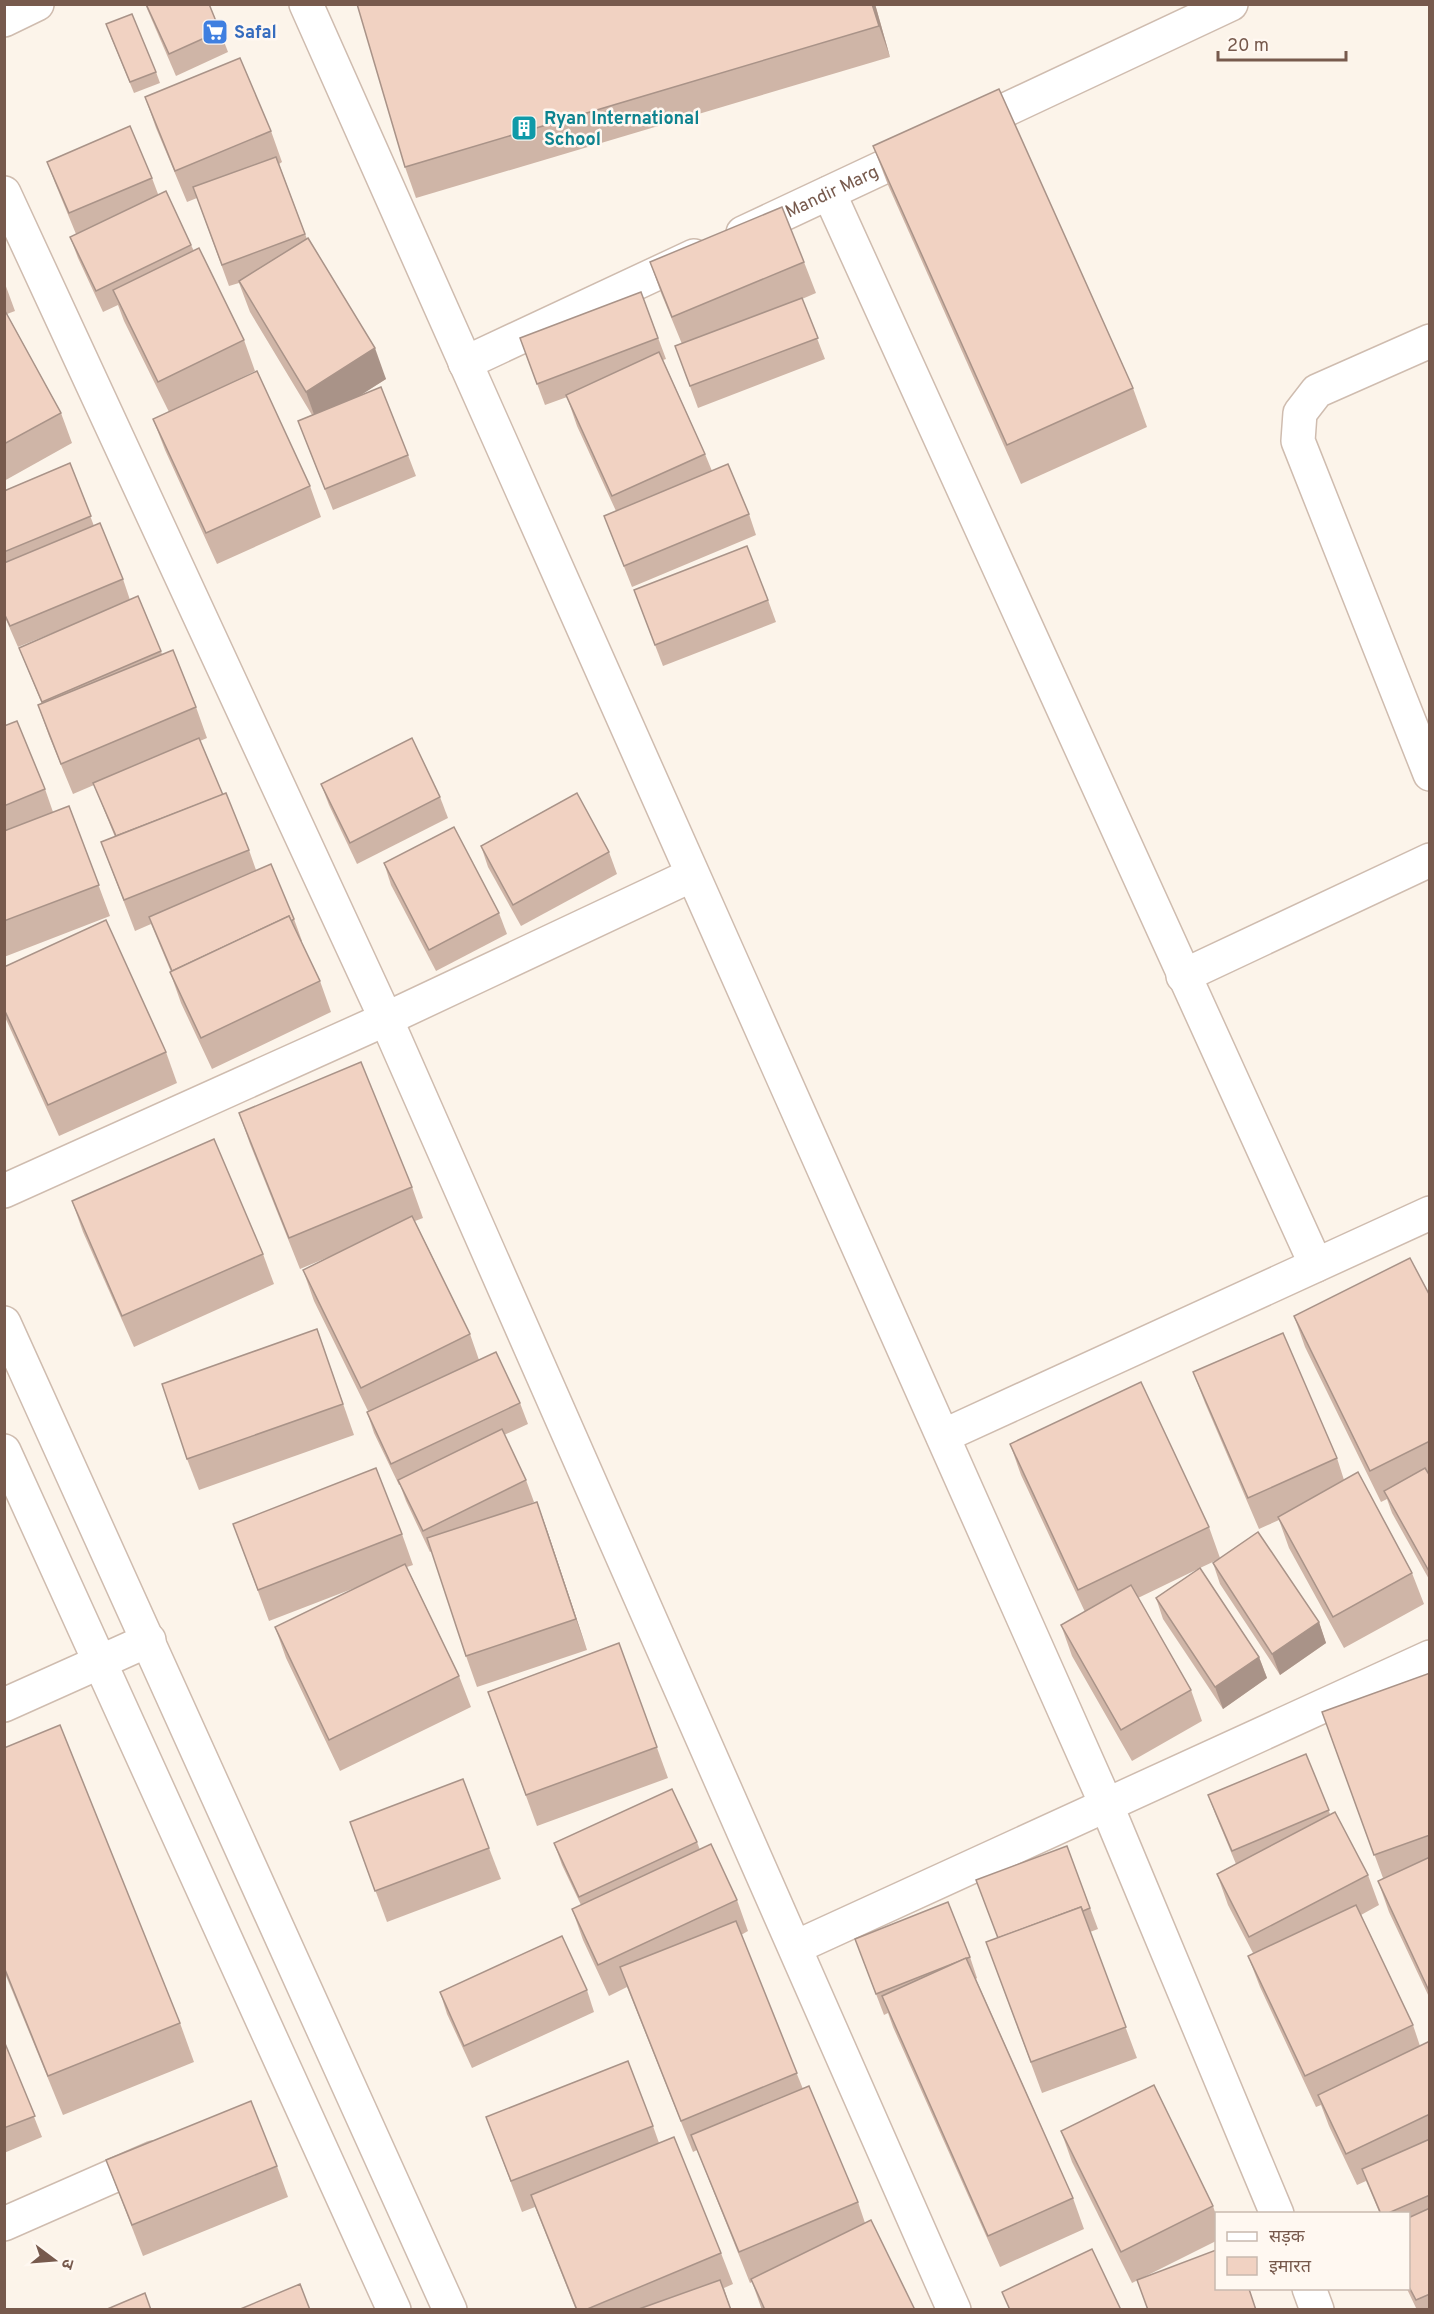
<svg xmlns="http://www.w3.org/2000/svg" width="1434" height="2314" viewBox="0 0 1434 2314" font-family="Overpass,'Noto Sans Devanagari',sans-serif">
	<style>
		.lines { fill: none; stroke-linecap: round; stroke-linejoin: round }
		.minor-casing { stroke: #cfbcaf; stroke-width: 36 }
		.minor { stroke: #fff; stroke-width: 33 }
		.wall { fill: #cfb5a7 }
		.shaded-wall { fill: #a99388 }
		.building { fill: #f1d2c2; stroke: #a99388; stroke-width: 1.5 }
		.labels { text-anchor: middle; stroke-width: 5; stroke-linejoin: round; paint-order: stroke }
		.shop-label { font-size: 18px; font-weight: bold; fill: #366cbe; stroke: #fff8f1; text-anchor: start }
		.culture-label { font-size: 18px; font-weight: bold; fill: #0d838f; stroke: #fff8f1; text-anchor: start }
		.street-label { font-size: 18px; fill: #775a4d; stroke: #fff8f1 }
	</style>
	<rect width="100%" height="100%" fill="#fcf4ea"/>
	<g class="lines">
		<g class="minor-casing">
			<g id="minor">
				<polyline points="306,4 1106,1804 1277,2214"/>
				<polyline points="4,20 37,4"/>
				<polyline points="969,127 1231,4"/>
				<polyline points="4,193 386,1019 954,2310"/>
				<polyline points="829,193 1316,1265"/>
				<path id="s1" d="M 743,233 L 922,149"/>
				<polyline points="1430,341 1317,391 1300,413 1298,441 1430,774"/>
				<polyline points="465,363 694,256"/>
				<polyline points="1183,976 1430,860"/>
				<polyline points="4,1191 386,1019 692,875"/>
				<polyline points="4,1323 450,2310"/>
				<polyline points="943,1436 1430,1213"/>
				<polyline points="4,1451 394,2310"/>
				<polyline points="4,1705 149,1640"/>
				<polyline points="796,1947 1430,1657"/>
				<polyline points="4,2224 154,2158"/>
				<polyline points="1309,2288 1317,2310"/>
			</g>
		</g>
		<use href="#minor" class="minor"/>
	</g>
	<g class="wall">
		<polygon points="145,4 209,4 220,31 228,52 176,76"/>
		<polygon points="875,4 890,57 416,198 405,167"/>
		<polygon points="110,35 156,72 160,83 134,93"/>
		<polygon points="145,97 271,131 282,162 279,164 307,239 386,379 359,396 408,455 416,476 333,510 298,421 312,415 250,312 239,283 229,286 197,198 187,202 156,128"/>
		<polygon points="873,146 1133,388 1147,427 1021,484 888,185"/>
		<polygon points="47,162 152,178 158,194 191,245 194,251 244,340 255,371 219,389 310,486 321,517 217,564 165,450 153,419 169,412 124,321 118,305 103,312 78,258 70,237 76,234 55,183"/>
		<polygon points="650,262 804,262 816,293 802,299 825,359 698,408 675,346 682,344 661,293"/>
		<polygon points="4,281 15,311 7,314 61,413 72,443 4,481"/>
		<polygon points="641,292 666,359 663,360 705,454 712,471 749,514 756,535 632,587 604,516 616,511 577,426 567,397 545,405 520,338"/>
		<polygon points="70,463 94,526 123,579 130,600 138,596 162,654 196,707 207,738 200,741 223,795 249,850 256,870 294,919 302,941 301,941 320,981 331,1012 212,1069 181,1003 170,972 171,972 151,924 135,931 101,842 115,837 94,785 73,794 49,736 38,705 42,704 19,648 72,625 18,647 4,615 4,491"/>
		<polygon points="768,600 776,622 663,666 642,611"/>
		<polygon points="4,726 45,789 53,812 69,806 110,916 4,957"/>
		<polygon points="321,784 440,797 448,818 357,864 329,805"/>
		<polygon points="481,846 609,852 617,874 521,926 488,867"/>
		<polygon points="384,863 499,913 507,934 436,971 391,885"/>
		<polygon points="4,967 166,1052 177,1083 59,1136 4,1015"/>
		<polygon points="239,1113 412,1187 423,1218 415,1221 470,1334 479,1360 520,1403 528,1424 504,1435 526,1480 534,1502 527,1505 537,1502 548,1533 587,1650 477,1687 466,1656 432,1551 430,1552 406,1501 400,1485 399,1485 374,1433 367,1412 368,1411 314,1301 303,1270 331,1256 300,1269 250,1144"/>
		<polygon points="72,1201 263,1254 274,1284 134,1347 83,1232"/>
		<polygon points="1430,1296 1430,1581 1392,1513 1387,1499 1381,1502 1305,1347 1294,1316"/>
		<polygon points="317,1329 354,1435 199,1490 187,1459"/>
		<polygon points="1193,1372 1337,1458 1344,1480 1412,1573 1424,1604 1344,1648 1289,1548 1279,1520 1259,1529 1205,1403"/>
		<polygon points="1010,1444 1209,1527 1220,1558 1319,1622 1326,1643 1280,1675 1220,1584 1213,1563 1217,1560 1200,1568 1259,1657 1267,1678 1223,1709 1163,1619 1156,1598 1200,1568 1138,1598 1191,1690 1202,1721 1132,1761 1072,1656 1061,1625 1085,1612 1021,1475"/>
		<polygon points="233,1524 402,1534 413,1565 407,1567 459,1676 471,1707 340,1771 286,1658 275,1627 365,1584 269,1621"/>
		<polygon points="619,1643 668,1778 537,1826 488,1692"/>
		<polygon points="1430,1673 1430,1999 1389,1912 1378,1881 1383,1878 1322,1712"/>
		<polygon points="4,1748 180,2023 194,2062 63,2115 4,1971"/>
		<polygon points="1306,1754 1330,1814 1368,1875 1379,1905 1361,1915 1413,2025 1420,2046 1430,2041 1430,2310 1417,2310 1407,2289 1408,2289 1408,2214 1380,2214 1366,2181 1357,2185 1329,2126 1321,2105 1316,2107 1260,1987 1248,1956 1253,1953 1228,1905 1217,1874 1236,1864 1216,1816 1208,1795"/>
		<polygon points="350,1822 489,1848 501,1879 387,1922"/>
		<polygon points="697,1842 700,1850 737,1900 748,1931 741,1935 803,2089 858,2202 865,2223 915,2310 762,2310 752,2282 750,2283 697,2150 693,2152 627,1987 609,1996 583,1940 572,1909 581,1905 562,1865 554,1843"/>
		<polygon points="1067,1846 1098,1929 1090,1932 1137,2058 1042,2093 986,1942 998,1938"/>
		<polygon points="855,1939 970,1957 977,1978 976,1979 1073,2198 1084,2229 1000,2267 893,2027 888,2013 884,2015"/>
		<polygon points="587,1990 594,2012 472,2068 447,2014 440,1992"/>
		<polygon points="4,2041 42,2137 4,2153"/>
		<polygon points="486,2117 653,2126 659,2143 721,2253 733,2284 724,2288 731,2310 576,2310 535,2207 522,2212"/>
		<polygon points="1061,2131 1213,2206 1216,2215 1216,2241 1132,2283 1072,2162"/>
		<polygon points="106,2160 277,2166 288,2197 143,2256"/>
	</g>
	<g class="shaded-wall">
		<polygon points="872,4 875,4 890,57 879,26"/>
		<polygon points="375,348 386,379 317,423 306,392"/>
		<polygon points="537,1502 548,1533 587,1650 576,1619"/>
		<polygon points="1319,1622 1326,1643 1280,1675 1272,1654"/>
		<polygon points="1259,1657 1267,1678 1223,1709 1215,1687"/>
	</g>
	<g class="building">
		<polygon points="146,4 209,4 220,31 169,54"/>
		<polygon points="357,4 872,4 879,26 405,167"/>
		<polygon points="132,14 156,72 130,82 106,24"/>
		<polygon points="240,58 271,131 175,171 145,97"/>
		<polygon points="999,89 1133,388 1007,445 873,146"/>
		<polygon points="130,126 152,178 69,213 47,162"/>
		<polygon points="276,157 305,234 222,265 193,187"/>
		<polygon points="166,191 191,245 96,291 70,237"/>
		<polygon points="782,207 804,262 672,317 650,262"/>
		<polygon points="308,238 375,348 306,392 239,281"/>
		<polygon points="199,248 244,340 158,382 113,290"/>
		<polygon points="641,292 658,338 537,384 520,338"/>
		<polygon points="802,298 818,338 690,386 675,346"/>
		<polygon points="4,309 61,413 4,444"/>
		<polygon points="659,352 705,454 612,496 566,395"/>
		<polygon points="257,371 310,486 206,533 153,419"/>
		<polygon points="381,387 408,455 325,489 298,421"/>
		<polygon points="70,463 91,516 4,552 4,491"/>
		<polygon points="728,464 749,514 624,566 604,516"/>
		<polygon points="100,523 123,579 10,626 4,613 4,563"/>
		<polygon points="747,546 768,600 655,645 634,590"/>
		<polygon points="138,596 161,651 42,702 19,648"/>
		<polygon points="173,650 196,707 61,764 38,705"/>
		<polygon points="17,721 45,789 4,806 4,726"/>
		<polygon points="199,738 223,795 116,836 93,783"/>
		<polygon points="412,738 440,797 350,843 321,784"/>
		<polygon points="226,793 249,850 124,900 101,842"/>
		<polygon points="577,793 609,852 513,905 481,846"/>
		<polygon points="69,806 99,885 4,921 4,831"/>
		<polygon points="454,827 499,913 429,950 384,863"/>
		<polygon points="271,864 294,919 291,921 289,916 172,971 149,917"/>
		<polygon points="289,916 320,981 201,1038 170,972"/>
		<polygon points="106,920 166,1052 48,1105 4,1009 4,967"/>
		<polygon points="361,1062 412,1187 289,1238 239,1113"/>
		<polygon points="214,1139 263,1254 122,1316 72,1201"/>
		<polygon points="412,1216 470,1334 361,1388 303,1270"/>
		<polygon points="1410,1258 1430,1296 1430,1441 1370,1471 1294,1316"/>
		<polygon points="317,1329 343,1404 187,1459 162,1384"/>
		<polygon points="1283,1333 1337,1458 1248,1498 1193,1372"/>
		<polygon points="496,1352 520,1403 391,1464 367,1412"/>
		<polygon points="1141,1382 1209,1527 1078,1590 1010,1444"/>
		<polygon points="502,1429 526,1480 423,1531 398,1480"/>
		<polygon points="376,1468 402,1534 258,1590 233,1524"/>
		<polygon points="1425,1468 1430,1476 1430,1573 1384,1491"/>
		<polygon points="1358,1472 1412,1573 1333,1617 1278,1517"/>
		<polygon points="537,1502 576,1619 466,1656 427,1538"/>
		<polygon points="1258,1532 1319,1622 1272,1654 1213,1563"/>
		<polygon points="405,1564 459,1676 329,1740 275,1627"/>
		<polygon points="1200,1568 1259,1657 1215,1687 1156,1598"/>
		<polygon points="1131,1585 1191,1690 1121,1730 1061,1625"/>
		<polygon points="619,1643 657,1747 526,1795 488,1692"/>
		<polygon points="1430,1673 1430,1835 1374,1855 1322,1712"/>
		<polygon points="60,1725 180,2023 48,2076 4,1967 4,1748"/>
		<polygon points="1306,1754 1329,1810 1232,1851 1208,1795"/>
		<polygon points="463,1779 489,1848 375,1891 350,1822"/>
		<polygon points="672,1789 697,1842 579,1897 554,1843"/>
		<polygon points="1335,1812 1368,1875 1249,1937 1217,1874"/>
		<polygon points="711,1844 737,1900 598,1965 572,1909"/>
		<polygon points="1067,1846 1090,1908 1083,1911 1081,1907 998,1938 976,1880"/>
		<polygon points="1430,1857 1430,1993 1378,1881"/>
		<polygon points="948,1902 970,1957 876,1994 855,1939"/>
		<polygon points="1356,1905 1413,2025 1305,2076 1248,1956"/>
		<polygon points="1081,1907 1126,2027 1031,2062 986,1942"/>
		<polygon points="736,1921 797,2073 681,2121 620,1967"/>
		<polygon points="562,1936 587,1990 464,2046 440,1992"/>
		<polygon points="966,1958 1073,2198 988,2236 882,1996"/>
		<polygon points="4,2041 35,2116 4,2128"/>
		<polygon points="1430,2041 1430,2114 1346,2154 1318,2095"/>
		<polygon points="628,2061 653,2126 511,2181 486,2117"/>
		<polygon points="1154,2085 1213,2206 1121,2252 1061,2131"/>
		<polygon points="809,2086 858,2202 739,2252 691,2135"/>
		<polygon points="251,2101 277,2166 132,2225 106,2160"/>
		<polygon points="674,2137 721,2253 585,2310 577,2310 531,2195"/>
		<polygon points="1430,2139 1430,2195 1386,2214 1381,2214 1362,2169"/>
		<polygon points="1430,2208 1430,2294 1416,2300 1408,2285 1408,2218"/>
		<polygon points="871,2220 915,2310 765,2310 751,2279"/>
		<polygon points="1092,2249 1121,2310 1010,2310 1002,2292"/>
		<polygon points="1216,2250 1216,2289 1249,2289 1256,2310 1148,2310 1137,2280"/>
		<polygon points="720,2280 731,2310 636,2310"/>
		<polygon points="300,2284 310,2310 238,2310"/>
		<polygon points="145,2293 151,2310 105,2310"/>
	</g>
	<defs>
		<g id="supermarket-square" transform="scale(1.35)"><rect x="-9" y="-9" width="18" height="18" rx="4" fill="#3f7fe0" stroke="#fff8f1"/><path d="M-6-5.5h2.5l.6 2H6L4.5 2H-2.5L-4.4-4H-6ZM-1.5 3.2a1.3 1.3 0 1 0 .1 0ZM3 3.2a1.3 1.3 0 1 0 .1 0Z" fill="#fff"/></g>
		<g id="building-square" transform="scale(1.35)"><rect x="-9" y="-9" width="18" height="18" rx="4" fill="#0f9aa8" stroke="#fff8f1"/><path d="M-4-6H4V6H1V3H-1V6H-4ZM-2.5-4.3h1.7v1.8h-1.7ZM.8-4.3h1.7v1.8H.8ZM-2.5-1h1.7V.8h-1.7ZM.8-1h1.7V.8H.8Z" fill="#fff"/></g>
	</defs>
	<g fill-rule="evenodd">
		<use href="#supermarket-square" x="215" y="32"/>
		<use href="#building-square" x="524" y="128"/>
	</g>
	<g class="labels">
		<g class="shop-label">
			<text x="234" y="38">Safal</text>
		</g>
		<g class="culture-label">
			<text x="544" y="124">Ryan International<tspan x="544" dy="21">School</tspan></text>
		</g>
		<g class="street-label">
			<text dy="6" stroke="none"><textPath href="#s1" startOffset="98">Mandir Marg</textPath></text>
		</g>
	</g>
	<rect width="1434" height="2314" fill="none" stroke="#775a4d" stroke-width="12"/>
	<rect x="1215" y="2212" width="195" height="78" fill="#fff8f1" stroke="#c9b9af" stroke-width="1.5"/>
	<rect x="1227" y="2232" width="30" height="9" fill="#ffffff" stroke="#c9b9af" stroke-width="1.5"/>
	<text x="1269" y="2242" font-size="18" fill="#775a4d">सड़क</text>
	<rect x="1227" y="2257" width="30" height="18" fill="#f1d2c2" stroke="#c9b9af" stroke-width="1.5"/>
	<text x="1269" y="2272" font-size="18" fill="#775a4d">इमारत</text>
	<g transform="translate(54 2260) rotate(106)" stroke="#fff8f1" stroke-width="4.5" paint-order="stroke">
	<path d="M0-4.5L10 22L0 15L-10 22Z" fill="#775a4d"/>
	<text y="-9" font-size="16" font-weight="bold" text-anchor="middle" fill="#775a4d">उ</text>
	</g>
	<path d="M1218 51v9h128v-9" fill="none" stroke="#775a4d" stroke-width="3"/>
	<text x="1227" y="51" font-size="18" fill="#775a4d" stroke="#fff8f1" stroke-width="4.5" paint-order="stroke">20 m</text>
</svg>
